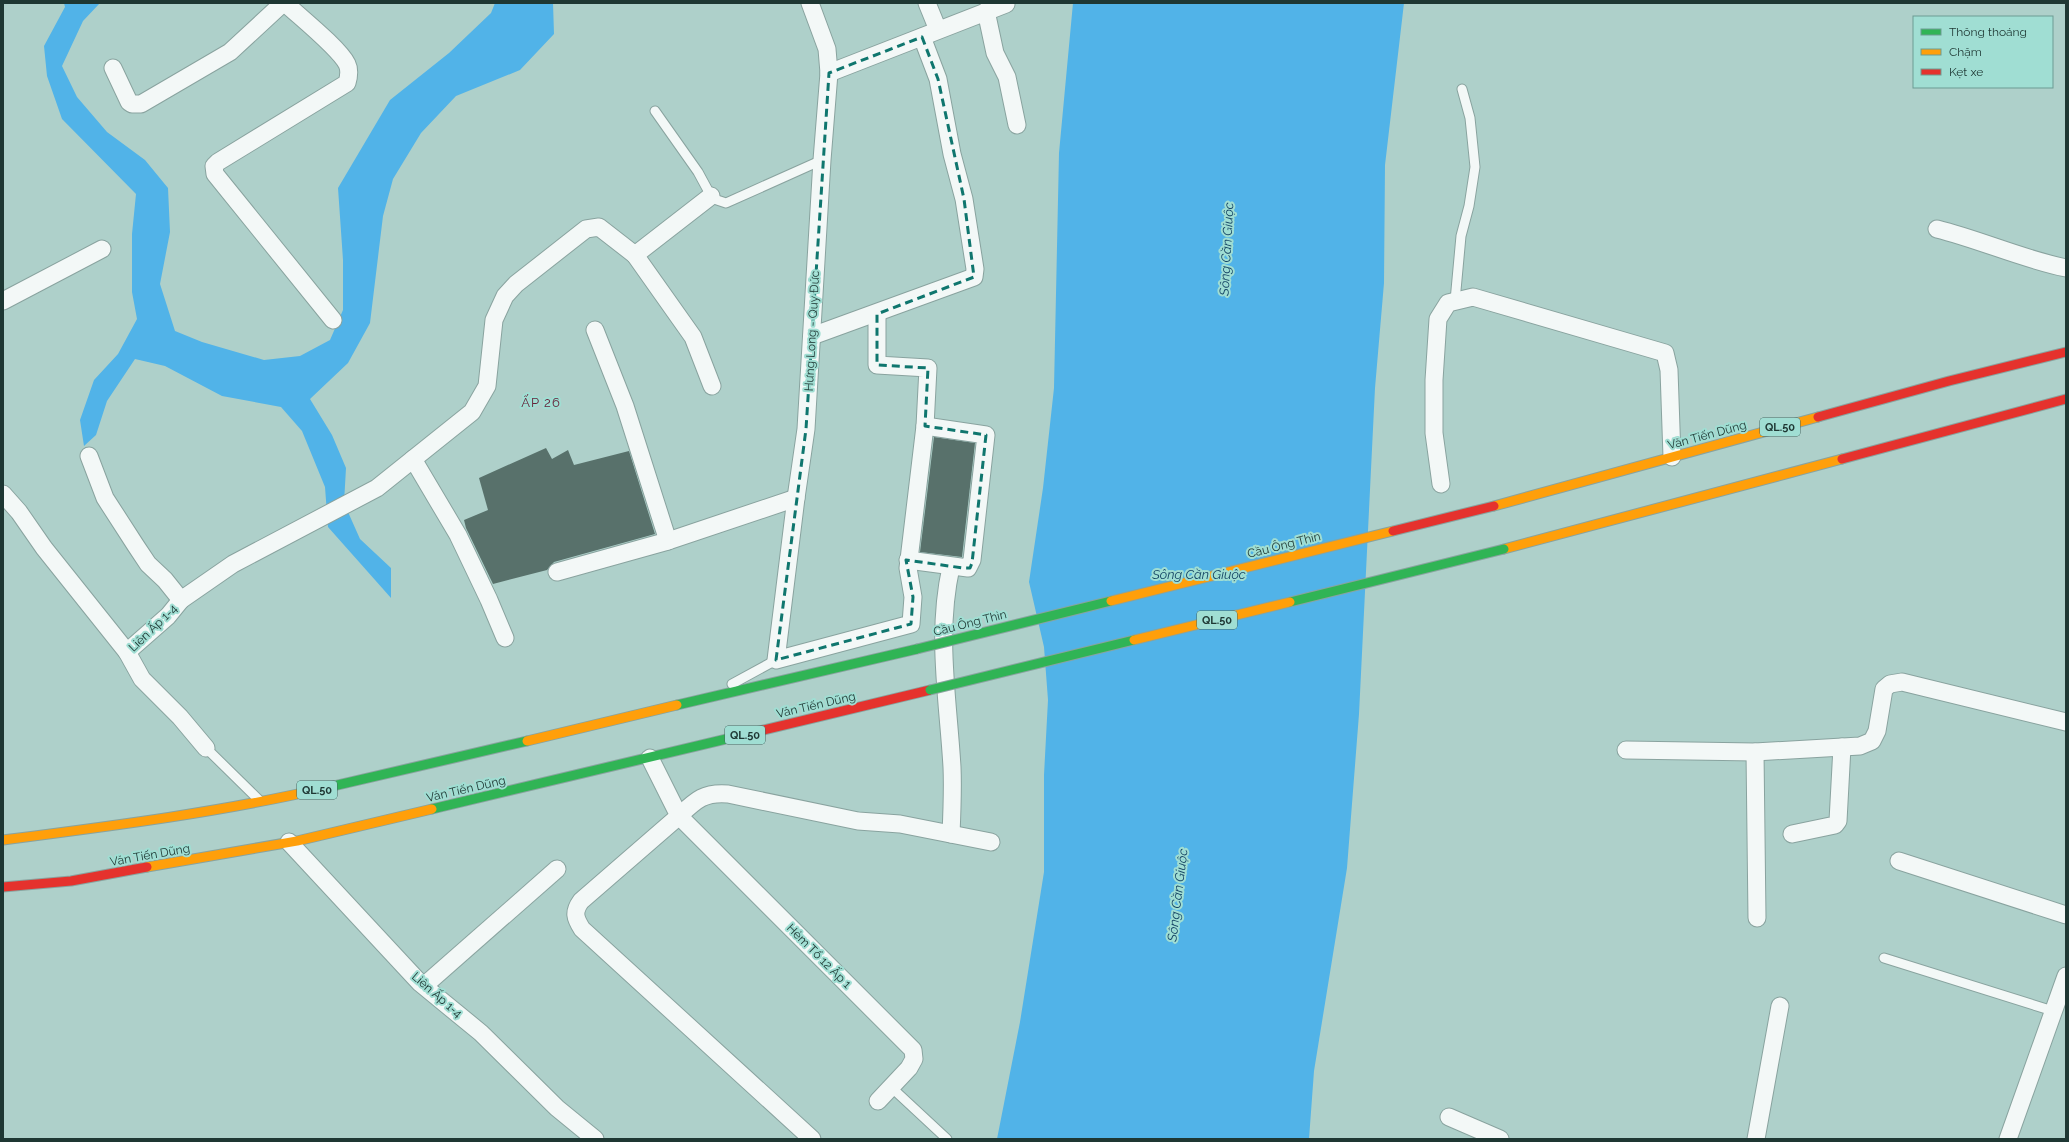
<svg xmlns="http://www.w3.org/2000/svg" width="2069" height="1142" viewBox="0 0 2069 1142" font-family="Raleway,sans-serif">
	<style>
		.water { fill: #51b3e8 }
		.building { fill: #58716b }
		.lines { fill: none; stroke-linecap: round; stroke-linejoin: round }
		.lane-casing { stroke: #89a39f; stroke-width: 11 }
		.street-casing { stroke: #89a39f; stroke-width: 19 }
		.fast-casing { stroke: #89a39f; stroke-width: 11 }
		.slow-casing { stroke: #89a39f; stroke-width: 11 }
		.jam-casing { stroke: #89a39f; stroke-width: 11 }
		.lane { stroke: #f3f8f7; stroke-width: 9 }
		.street { stroke: #f3f8f7; stroke-width: 17 }
		.fast { stroke: #30b455; stroke-width: 9 }
		.slow { stroke: #ff9f0a; stroke-width: 9 }
		.jam { stroke: #e5322d; stroke-width: 9 }
		.fast-bridge-casing { stroke: #89a39f; stroke-width: 11; stroke-linecap: butt }
		.slow-bridge-casing { stroke: #89a39f; stroke-width: 11; stroke-linecap: butt }
		.jam-bridge-casing { stroke: #89a39f; stroke-width: 11; stroke-linecap: butt }
		.fast-bridge { stroke: #30b455; stroke-width: 9 }
		.slow-bridge { stroke: #ff9f0a; stroke-width: 9 }
		.jam-bridge { stroke: #e5322d; stroke-width: 9 }
		.marked { fill: none; stroke: #0f766e; stroke-width: 3; stroke-dasharray: 8 5; stroke-linejoin: round }
		.labels { text-anchor: middle; stroke-width: 4; stroke-linejoin: round; paint-order: stroke }
		.shield { fill: #a0ded3; stroke: #456963; stroke-width: 1 }
		.shield-label { font-size: 11px; font-weight: bold; fill: #1e3733 }
		.street-label { font-size: 12px; fill: #1e3733; stroke: #a0ded3 }
		.water-label { font-size: 13px; font-style: italic; fill: #164565; stroke: #a0ded3 }
		.neighbourhood-label { font-size: 13px; letter-spacing: 1px; fill: #662238; stroke: #a0ded3 }
	</style>
	<rect width="100%" height="100%" fill="#aed0ca"/>
	<g class="water">
		<polygon points="64,3 100,3 83,21 62,66 77,97 107,132 145,160 168,188 170,232 160,284 175,331 202,342 264,360 300,356 330,340 343,310 343,260 338,188 390,100 449,53 491,13 495,3 553,3 554,34 520,70 456,96 421,133 393,179 383,216 370,323 348,363 310,399 332,435 346,468 344,503 360,539 391,568 391,598 328,527 325,487 302,431 281,407 222,396 165,366 135,359 107,401 96,435 84,446 80,420 94,380 118,354 137,319 132,292 132,234 136,194 62,119 47,76 44,46 65,7"/>
		<polygon points="1073,3 1404,3 1385,165 1384,283 1375,388 1359,714 1347,868 1314,1071 1309,1139 997,1139 1020,1022 1044,872 1044,775 1048,700 1044,647 1029,582 1043,488 1054,388 1059,153"/>
	</g>
	<g class="building">
		<polygon points="934,437 975,443 962,557 920,552"/>
		<polygon points="546,448 552,459 568,450 574,465 629,451 655,534 554,562 547,570 493,584 466,528 464,520 488,510 479,478"/>
	</g>
	<g class="lines">
		<g class="lane-casing">
			<g id="lane">
				<polyline points="655,111 698,172 711,196 717,200 726,203 822,160"/>
				<polyline points="1455,301 1461,236 1469,206 1475,167 1470,118 1462,89"/>
				<polyline points="732,684 776,660"/>
				<polyline points="206,748 259,800"/>
				<polyline points="1884,958 2053,1011"/>
				<polyline points="891,1087 947,1139"/>
			</g>
		</g>
		<g class="street-casing">
			<g id="street">
				<path d="M 285,3 C 300,17 339,48 347,64 C 350,70 349,76 347,83 L 218,162 L 214,166 L 215,174 L 333,320"/>
				<polyline points="810,3 827,49 829,73 822,160 806,429 796,498 776,660 911,624 913,597 908,568 925,426 928,368 877,365 877,314"/>
				<polyline points="927,3 938,30"/>
				<polyline points="986,11 995,53 1007,77 1017,125"/>
				<polyline points="113,68 129,102 132,104 141,104 230,52 283,3"/>
				<polyline points="829,73 1006,4"/>
				<path d="M 1937,229 C 1981,240 2022,259 2066,268"/>
				<polyline points="635,255 693,337 712,386"/>
				<polyline points="3,301 102,249"/>
				<polyline points="595,330 625,406 668,541"/>
				<polyline points="812,336 974,277 975,269 964,199 952,154 938,79 922,37"/>
				<polyline points="89,456 105,498 136,546 148,564 165,580 181,600"/>
				<polyline points="413,459 458,535 489,600 505,638"/>
				<polyline points="1441,484 1434,433 1434,380 1438,319 1448,303 1473,297 1665,353 1669,370 1672,457"/>
				<polyline points="3,494 19,512 44,548 127,652"/>
				<polyline points="908,560 968,568 972,560 986,435 925,426"/>
				<polyline points="557,572 668,541 796,498"/>
				<polyline points="206,748 180,717 142,679 127,652 168,616 181,600 233,564 377,488 472,412 487,386 494,320 505,296 516,284 586,229 599,227 635,255 711,196"/>
				<polyline points="1626,750 1755,752 1860,746 1872,741 1877,731 1884,689 1890,684 1902,682 2066,722"/>
				<polyline points="1755,752 1757,918"/>
				<path d="M 650,758 L 679,816 L 581,901 C 573,912 575,918 582,929 L 812,1139"/>
				<path d="M 951,834 C 952,812 953,789 952,767 C 948,699 936,634 951,567"/>
				<polyline points="1792,834 1835,825 1838,821 1842,747"/>
				<polyline points="289,842 420,983 481,1033 557,1108 595,1139"/>
				<polyline points="1899,861 2066,915"/>
				<polyline points="425,985 557,869"/>
				<path d="M 878,1101 L 909,1068 L 914,1059 L 913,1050 L 679,816 C 696,800 704,792 728,794 L 858,821 L 900,824 L 991,842"/>
				<polyline points="1449,1117 1500,1139"/>
				<polyline points="1756,1139 1780,1006"/>
				<polyline points="2008,1139 2066,976"/>
			</g>
		</g>
		<g class="fast-casing">
			<g id="fast">
				<polyline points="677,705 917,649"/>
				<polyline points="329,787 527,741"/>
				<polyline points="432,809 743,735"/>
			</g>
		</g>
		<g class="slow-casing">
			<g id="slow">
				<polyline points="1494,506 1818,417"/>
				<polyline points="1504,549 1842,459"/>
				<polyline points="527,741 677,705"/>
				<path d="M 3,840 C 112,826 222,812 329,787"/>
				<polyline points="147,867 297,841 432,809"/>
			</g>
		</g>
		<g class="jam-casing">
			<g id="jam">
				<polyline points="1818,417 1949,381 2066,352"/>
				<polyline points="1842,459 2066,399"/>
				<polyline points="743,735 930,690"/>
				<polyline points="3,887 71,881 147,867"/>
			</g>
		</g>
		<use href="#lane" class="lane"/>
		<use href="#street" class="street"/>
		<use href="#fast" class="fast"/>
		<use href="#slow" class="slow"/>
		<use href="#jam" class="jam"/>
		<g class="fast-bridge-casing">
			<g id="fast-bridge">
				<polyline points="1290,602 1504,549"/>
				<polyline points="917,649 1111,601"/>
				<polyline points="930,690 1134,640"/>
			</g>
		</g>
		<g class="slow-bridge-casing">
			<g id="slow-bridge">
				<polyline points="1111,601 1393,531"/>
				<polyline points="1134,640 1290,602"/>
			</g>
		</g>
		<g class="jam-bridge-casing">
			<polyline id="jam-bridge" points="1393,531 1494,506"/>
		</g>
		<use href="#fast-bridge" class="fast-bridge"/>
		<use href="#slow-bridge" class="slow-bridge"/>
		<use href="#jam-bridge" class="jam-bridge"/>
	</g>
	<path class="marked" d="M 922,37 L 938,79 L 964,199 L 974,277 L 877,314 L 877,365 L 928,368 L 925,426 L 986,435 L 972,563 L 970,568 L 963,568 L 906,560 L 913,597 L 911,624 L 776,660 L 806,429 L 829,73 Z"/>
	<g class="labels">
		<g class="shield">
			<rect x="1760" y="418" width="40" height="18" rx="3"/>
			<rect x="1197" y="611" width="40" height="18" rx="3"/>
			<rect x="725" y="726" width="40" height="18" rx="3"/>
			<rect x="297" y="781" width="40" height="18" rx="3"/>
		</g>
		<g class="shield-label">
			<text x="1780" y="431">QL.50</text>
			<text x="1217" y="624">QL.50</text>
			<text x="745" y="739">QL.50</text>
			<text x="317" y="794">QL.50</text>
		</g>
		<g class="street-label">
			<text transform="translate(812 331) rotate(-87)" y="4">Hưng Long - Quy Đức</text>
			<text transform="translate(1707 435) rotate(-15)" y="4">Văn Tiến Dũng</text>
			<text transform="translate(1284 545) rotate(-14)" y="4">Cầu Ông Thìn</text>
			<text transform="translate(970 623) rotate(-14)" y="4">Cầu Ông Thìn</text>
			<text transform="translate(153 628) rotate(-44)" y="4">Liên Ấp 1-4</text>
			<text transform="translate(816 705) rotate(-13)" y="4">Văn Tiến Dũng</text>
			<text transform="translate(466 789) rotate(-13)" y="4">Văn Tiến Dũng</text>
			<text transform="translate(150 855) rotate(-10)" y="4">Văn Tiến Dũng</text>
			<text transform="translate(819 956) rotate(45)" y="4">Hẻm Tổ 12 Ấp 1</text>
			<text transform="translate(437 995) rotate(41)" y="4">Liên Ấp 1-4</text>
		</g>
		<g class="water-label">
			<text transform="translate(1226 249) rotate(-87)" y="5">Sông Cần Giuộc</text>
			<text x="1199" y="579">Sông Cần Giuộc</text>
			<text transform="translate(1177 895) rotate(-83)" y="5">Sông Cần Giuộc</text>
		</g>
		<g class="neighbourhood-label">
			<text x="541" y="407">ẤP 26</text>
		</g>
	</g>
	<rect width="2069" height="1142" fill="none" stroke="#1e3733" stroke-width="8"/>
	<rect x="1913" y="16" width="140" height="72" fill="#a0ded3" stroke="#6c9b93"/>
	<rect x="1921" y="29" width="20" height="6" fill="#30b455" stroke="#6c9b93"/>
	<text x="1949" y="36" font-size="12" fill="#1e3733">Thông thoáng</text>
	<rect x="1921" y="49" width="20" height="6" fill="#ff9f0a" stroke="#6c9b93"/>
	<text x="1949" y="56" font-size="12" fill="#1e3733">Chậm</text>
	<rect x="1921" y="69" width="20" height="6" fill="#e5322d" stroke="#6c9b93"/>
	<text x="1949" y="76" font-size="12" fill="#1e3733">Kẹt xe</text>
</svg>
